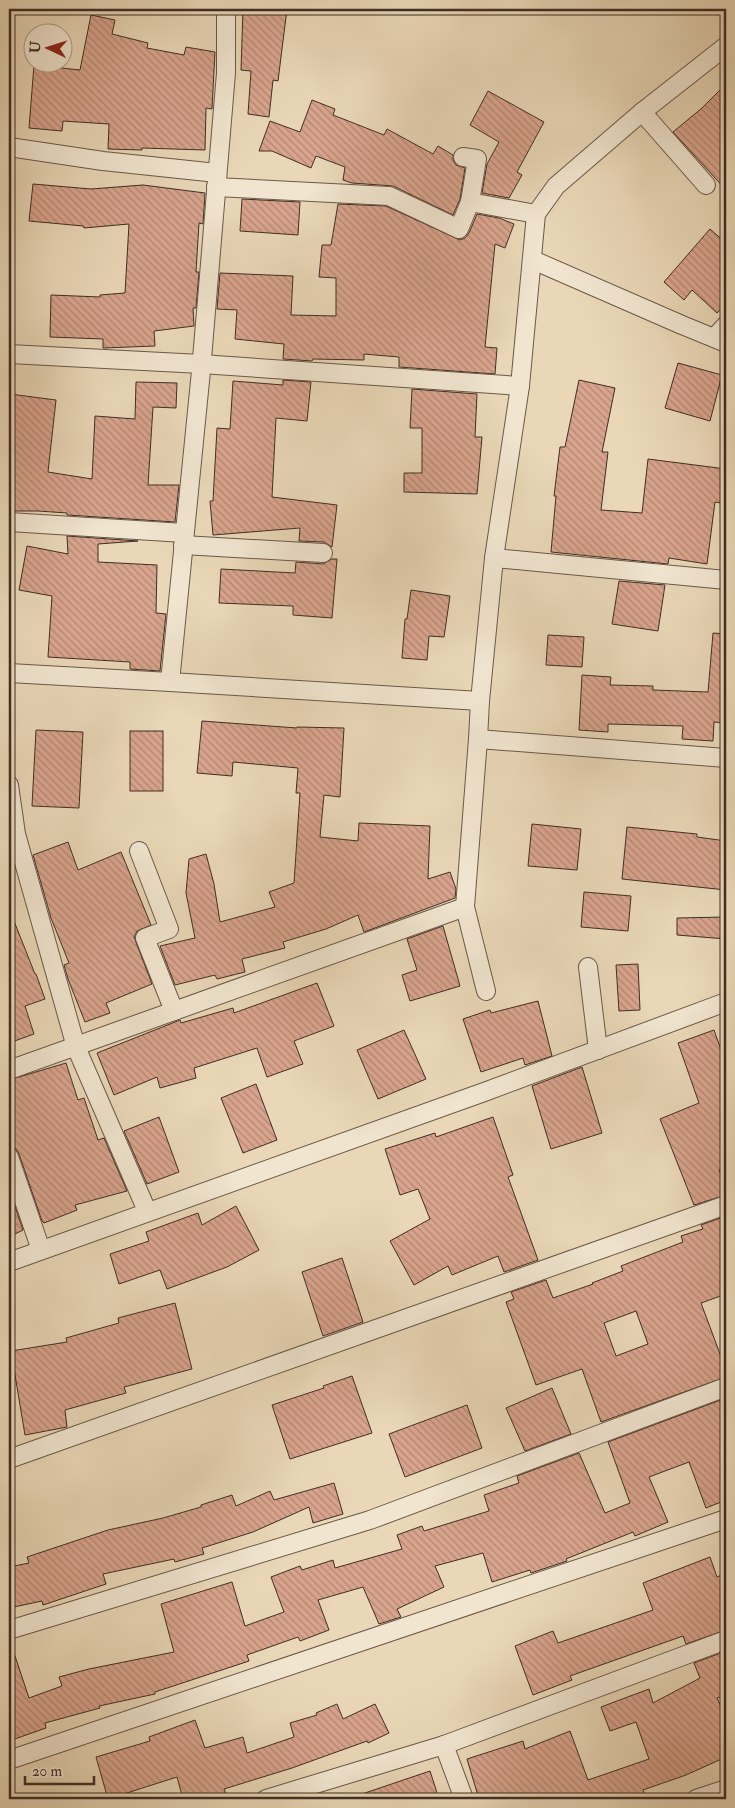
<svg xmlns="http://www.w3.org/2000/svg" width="735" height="1808" viewBox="0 0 735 1808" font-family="'IM FELL Double Pica',serif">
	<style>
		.building { fill: url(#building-back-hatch); stroke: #3f2e25; fill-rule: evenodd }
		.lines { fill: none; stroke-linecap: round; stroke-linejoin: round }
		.minor-casing { stroke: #6a584a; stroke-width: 20 }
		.minor { stroke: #f1e5d0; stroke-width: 18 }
	</style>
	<defs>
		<pattern id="building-back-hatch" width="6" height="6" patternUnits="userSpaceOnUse" patternTransform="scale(1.25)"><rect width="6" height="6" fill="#d9a48d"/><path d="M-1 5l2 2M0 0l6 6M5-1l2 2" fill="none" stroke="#b18673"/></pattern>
	</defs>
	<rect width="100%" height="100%" fill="#e9d7b7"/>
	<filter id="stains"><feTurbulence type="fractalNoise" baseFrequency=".004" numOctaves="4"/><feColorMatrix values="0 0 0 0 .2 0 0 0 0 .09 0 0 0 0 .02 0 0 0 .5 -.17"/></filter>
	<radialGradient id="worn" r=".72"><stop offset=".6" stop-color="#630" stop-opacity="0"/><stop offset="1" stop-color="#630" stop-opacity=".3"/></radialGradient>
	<g class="building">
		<polygon points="243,9 287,9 278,81 273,80 269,117 248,114 251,71 241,70"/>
		<polygon points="91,15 115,20 112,34 148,43 147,48 184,55 186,47 215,52 212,109 206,108 205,150 142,148 142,150 108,149 109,124 63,121 62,131 29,128 34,65 80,70"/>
		<polygon points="726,84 726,190 673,132 702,108"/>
		<polygon points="488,91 544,122 517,172 522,175 509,198 482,193 487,164 499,142 470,125"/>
		<polygon points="312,100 335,109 333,115 384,135 387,129 433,154 438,146 453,155 453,160 456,165 465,168 460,199 453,215 393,186 352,183 343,180 345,167 316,156 311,168 272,151 259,151 270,121 300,132"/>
		<polygon points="33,184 91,189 143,185 205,193 203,224 199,223 196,272 199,272 196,308 193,308 194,326 154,331 155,346 103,348 103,339 50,337 51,295 100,297 100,295 125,293 129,224 84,228 83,226 29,221"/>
		<polygon points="242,199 300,202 298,235 240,231"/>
		<polygon points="338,204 386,206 460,240 465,238 469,233 477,214 499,218 514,224 505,248 495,244 485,347 497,348 495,374 399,367 399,357 364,354 364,360 313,359 312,361 283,359 284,344 235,339 237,310 217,309 220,273 293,276 291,315 336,316 336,278 319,277 322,245 331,245"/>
		<polygon points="710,229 726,243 726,303 717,313 692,290 684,300 664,282"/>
		<polygon points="678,363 722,375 710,421 665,408"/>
		<polygon points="283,380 311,382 307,421 276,418 272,497 337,505 332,547 324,542 299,541 300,528 213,535 210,501 213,501 217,428 230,429 233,381 283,385"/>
		<polygon points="579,380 615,388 602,452 608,452 601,510 642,513 648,459 726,469 726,504 715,502 707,564 669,558 668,564 551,552 556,496 554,496 560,447 565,447"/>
		<polygon points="136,382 177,383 176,408 153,407 148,485 179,485 175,522 67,515 67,513 38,511 9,511 9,410 10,394 56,400 48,472 92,479 95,416 135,419"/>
		<polygon points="412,389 477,394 475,437 482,437 477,494 404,492 404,473 422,473 422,428 410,428"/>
		<polygon points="67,536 138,541 98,544 98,562 157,565 156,613 166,614 160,671 130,669 130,662 48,657 52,596 19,590 27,546 68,554"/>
		<polygon points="332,559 337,559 332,618 293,615 293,606 219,603 221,569 295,573 296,562 323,564"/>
		<polygon points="619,581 665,585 658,631 612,624"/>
		<polygon points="411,590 450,596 444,637 429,636 427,660 402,658 405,619 407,619"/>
		<polygon points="713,633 726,634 726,723 714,722 713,741 682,739 683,726 608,724 608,732 579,730 582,675 611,677 610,685 653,686 653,690 708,692"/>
		<polygon points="548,635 584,637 582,667 546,665"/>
		<polygon points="202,721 297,728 297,727 344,728 340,797 324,795 320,837 358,841 359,823 430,826 428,879 450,872 456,889 455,898 364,932 358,915 326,929 283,942 285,948 242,959 245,972 217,979 215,975 175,985 160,946 195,938 186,893 189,859 206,854 214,884 220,922 275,907 269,892 294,883 300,793 296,793 298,768 233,762 232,776 197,773"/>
		<polygon points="36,730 83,732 79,808 32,806"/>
		<rect x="130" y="731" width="33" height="60"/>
		<polygon points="532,824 581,829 577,870 528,866"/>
		<polygon points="627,827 697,834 697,837 726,841 726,890 622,879"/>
		<polygon points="68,842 78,870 121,852 151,925 137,931 134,937 152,984 106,1003 110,1013 85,1022 68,979 64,965 69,963 51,918 33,855"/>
		<polygon points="584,892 631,896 628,931 581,927"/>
		<polygon points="9,911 10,911 35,974 36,974 45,999 25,1006 34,1034 9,1043"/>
		<polygon points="726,917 726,939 677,935 677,918"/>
		<polygon points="443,926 460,986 410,1001 402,975 417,970 407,939"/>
		<polygon points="638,964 640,1010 619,1011 616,965"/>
		<polygon points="317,983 334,1026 294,1041 303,1064 267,1077 257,1048 194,1068 196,1078 160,1088 157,1077 114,1095 97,1053 180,1020 181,1023 233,1008 234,1013"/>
		<polygon points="538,1001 552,1056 525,1065 523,1058 481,1072 463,1019 490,1010 491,1013"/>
		<polygon points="404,1030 426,1079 378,1099 357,1050"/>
		<polygon points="714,1030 726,1064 726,1167 719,1170 726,1188 726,1195 694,1205 660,1119 699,1103 678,1043"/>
		<polygon points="66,1063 78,1100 84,1098 98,1140 104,1138 127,1191 75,1205 77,1210 44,1223 42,1221 19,1154 16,1149 9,1147 9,1080"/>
		<polygon points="582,1067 602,1133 551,1149 532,1086"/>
		<polygon points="256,1084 277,1140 243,1153 221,1098"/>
		<polygon points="159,1117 179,1172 147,1184 124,1131"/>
		<polygon points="493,1117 513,1175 508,1177 538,1260 504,1272 498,1256 452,1275 448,1266 414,1285 390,1241 430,1219 418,1189 400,1195 385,1149 435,1133 436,1137"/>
		<polygon points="9,1189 23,1230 9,1237"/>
		<polygon points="236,1206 259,1250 227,1267 167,1289 160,1270 119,1284 110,1254 149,1241 146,1232 198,1213 202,1225"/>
		<path d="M 726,1216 L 726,1294 L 701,1303 L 726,1370 L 726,1377 L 601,1422 L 582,1369 L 536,1385 L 506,1302 L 514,1299 L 511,1292 L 546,1280 L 553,1298 L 593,1284 L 592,1283 L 623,1271 L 621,1266 L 683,1242 L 681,1236 L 703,1229 L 701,1225 ZM 636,1311 L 648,1344 L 616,1356 L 604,1323 Z"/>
		<polygon points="342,1258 363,1322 323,1336 302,1272"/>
		<polygon points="175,1303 192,1369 124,1387 126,1393 65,1410 67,1427 25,1435 11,1351 67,1342 66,1338 119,1323 118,1318"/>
		<polygon points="352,1376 372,1433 290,1459 272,1405 324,1388 323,1386"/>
		<polygon points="552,1388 571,1434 525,1451 506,1408"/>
		<polygon points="726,1398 726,1500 706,1508 689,1462 649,1477 668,1522 635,1536 633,1532 566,1559 567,1561 531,1573 530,1570 492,1582 483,1553 435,1566 444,1587 397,1609 401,1617 379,1624 363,1587 318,1600 329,1630 300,1641 298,1637 247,1655 249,1661 155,1692 155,1694 99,1706 100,1708 45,1723 46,1728 9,1741 9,1647 12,1647 29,1698 62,1686 59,1677 89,1669 174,1652 161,1604 232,1582 245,1626 284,1612 271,1577 300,1566 302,1570 333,1560 335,1568 402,1549 397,1535 422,1526 424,1531 489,1511 484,1495 519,1483 517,1476 579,1453 605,1513 630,1503 608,1442"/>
		<polygon points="467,1405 482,1448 405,1477 389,1434"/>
		<polygon points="334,1483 343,1514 313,1523 309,1507 253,1532 202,1548 204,1554 175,1562 174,1559 103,1574 106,1584 43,1605 42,1601 9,1608 9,1567 29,1563 27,1557 108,1530 163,1518 201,1507 201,1505 232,1495 236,1506 270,1491 274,1500"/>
		<polygon points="710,1557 717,1577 726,1573 726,1630 686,1644 683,1636 570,1676 572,1680 533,1695 515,1646 553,1631 558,1643 653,1610 643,1583"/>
		<polygon points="726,1651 726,1695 717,1698 726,1718 726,1757 686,1775 643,1790 645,1795 633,1799 479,1799 467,1759 523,1741 525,1749 570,1731 588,1780 649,1759 636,1722 610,1731 601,1707 649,1689 653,1703 700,1678 694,1663"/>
		<polygon points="337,1704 343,1719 375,1704 389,1733 368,1743 367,1741 292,1768 224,1789 226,1794 209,1799 183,1799 177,1777 108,1799 96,1757 150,1741 149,1737 195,1720 205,1748 243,1737 247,1753 294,1737 290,1723 317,1715 316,1713"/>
		<polygon points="430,1771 439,1799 360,1799 359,1795"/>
	</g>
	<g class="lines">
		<g class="minor-casing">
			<g id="minor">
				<polyline points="226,9 226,73 201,371 170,682 480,701"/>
				<polyline points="642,112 706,185"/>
				<polyline points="9,147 103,161 217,173"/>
				<polyline points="463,157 477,159 470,202 536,214"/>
				<polyline points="216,187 389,196 459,229 470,202"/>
				<polyline points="533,260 682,325 726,343"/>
				<polyline points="714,338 726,325"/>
				<polyline points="9,354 201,364 520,386"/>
				<polyline points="9,522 184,533"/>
				<polyline points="183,545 323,553"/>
				<polyline points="494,558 726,580"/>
				<polyline points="9,673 170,682"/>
				<polyline points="478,739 726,758"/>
				<polyline points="9,785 16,834 76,1047 147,1211"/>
				<polyline points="139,851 169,929 145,938 174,1011"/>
				<polyline points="588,967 598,1050"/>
				<polyline points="486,991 465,907 478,739 480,701 494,558 520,386 536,214 556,186 642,112 726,46"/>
				<polyline points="9,1070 465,907"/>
				<polyline points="9,1157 41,1250"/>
				<polyline points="9,1262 487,1091 726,1002"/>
				<polyline points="9,1459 726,1205"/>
				<polyline points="9,1630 370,1520 726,1387"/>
				<polyline points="9,1760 726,1519"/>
				<polyline points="266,1799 444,1745"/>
				<polyline points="464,1799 444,1745 726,1640"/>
				<polyline points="696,1799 726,1789"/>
			</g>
		</g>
		<use href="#minor" class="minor"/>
	</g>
	<rect width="735" height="1808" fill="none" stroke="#e9d7b7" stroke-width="30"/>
	<rect x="10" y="10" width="715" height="1788" fill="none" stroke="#3f2e25" stroke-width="2.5"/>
	<rect x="15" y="15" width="705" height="1778" fill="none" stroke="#3f2e25"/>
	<g transform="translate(48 48) rotate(274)"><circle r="24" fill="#f1e5d0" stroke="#aa9c8c"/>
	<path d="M0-4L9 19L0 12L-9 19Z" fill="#8f2418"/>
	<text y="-8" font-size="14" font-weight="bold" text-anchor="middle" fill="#3f2e25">U</text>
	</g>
	<path d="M25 1776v8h69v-8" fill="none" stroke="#3f2e25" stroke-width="2.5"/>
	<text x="32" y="1776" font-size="15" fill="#3f2e25" stroke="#f1e5d0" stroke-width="4" paint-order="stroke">20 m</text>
	<rect width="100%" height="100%" filter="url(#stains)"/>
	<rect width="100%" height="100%" fill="url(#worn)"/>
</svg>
